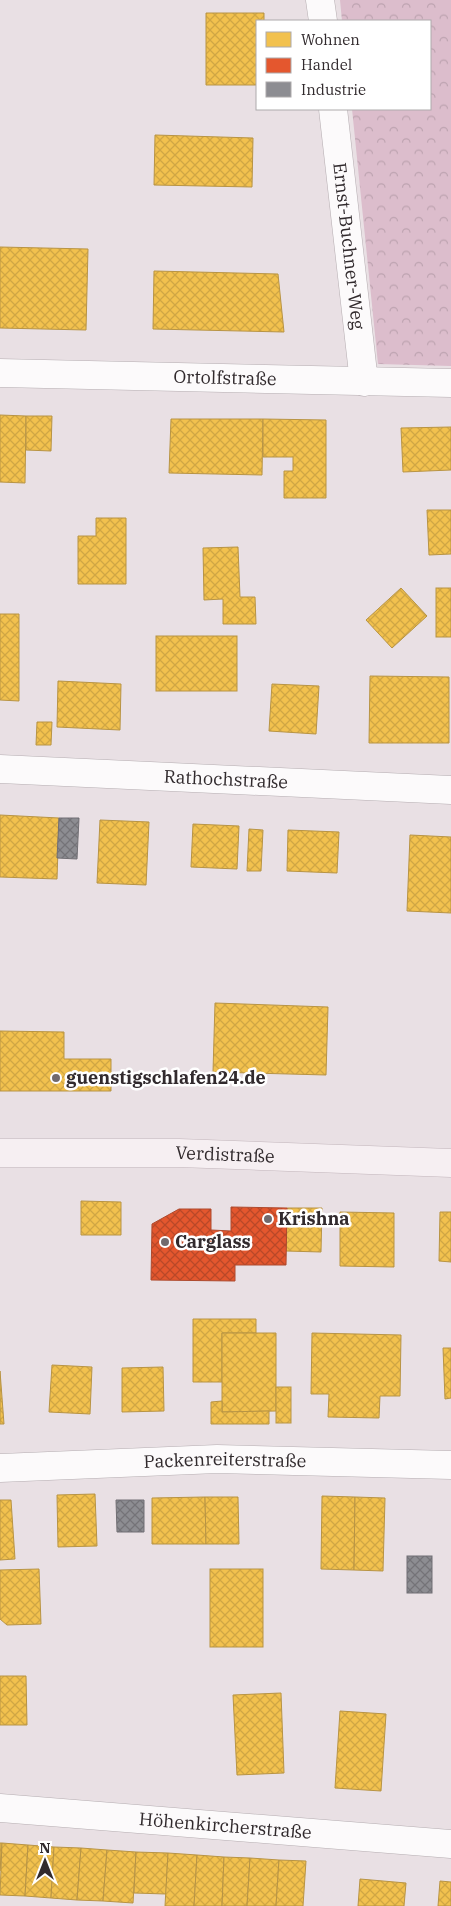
<svg xmlns="http://www.w3.org/2000/svg" width="451" height="1906" viewBox="0 0 451 1906" font-family="'IBM Plex Serif',serif">
	<style>
		.forest { fill: url(#forest-crowns) }
		.homes { fill: url(#homes-cross-hatch); stroke: #b89444 }
		.shops { fill: url(#shops-cross-hatch); stroke: #ae4a2e }
		.industry { fill: url(#industry-cross-hatch); stroke: #716f74 }
		.lines { fill: none; stroke-linecap: round; stroke-linejoin: round }
		.street-casing { stroke: #b5adb1; stroke-width: 29 }
		.primary-casing { stroke: #c2b5bb; stroke-width: 29 }
		.street { stroke: #fcfafb; stroke-width: 28 }
		.primary { stroke: #f6eff2; stroke-width: 28 }
		.poi-dot { fill: #716a6d; stroke: #fff; stroke-width: 2 }
		.labels { text-anchor: middle; stroke-width: 5; stroke-linejoin: round; paint-order: stroke }
		.street-label { font-size: 18px; fill: #312a2d; stroke: #fff }
		.poi-label { font-size: 18px; font-weight: bold; fill: #312a2d; stroke: #fff; text-anchor: start }
	</style>
	<defs>
		<pattern id="forest-crowns" width="20" height="18" patternUnits="userSpaceOnUse" patternTransform="scale(1.25)"><rect width="20" height="18" fill="#dcbdcc"/><path d="M2 6a3 3 0 1 1 6 0M12 15a3 3 0 1 1 6 0" fill="none" stroke="#bda3b0"/></pattern>
		<pattern id="homes-cross-hatch" width="8" height="8" patternUnits="userSpaceOnUse" patternTransform="scale(1.25)"><rect width="8" height="8" fill="#f2c14e"/><path d="M0 0l8 8M0 8l8-8" fill="none" stroke="#d0a644"/></pattern>
		<pattern id="shops-cross-hatch" width="8" height="8" patternUnits="userSpaceOnUse" patternTransform="scale(1.25)"><rect width="8" height="8" fill="#e4572e"/><path d="M0 0l8 8M0 8l8-8" fill="none" stroke="#b94828"/></pattern>
		<pattern id="industry-cross-hatch" width="8" height="8" patternUnits="userSpaceOnUse" patternTransform="scale(1.25)"><rect width="8" height="8" fill="#8d8d92"/><path d="M0 0l8 8M0 8l8-8" fill="none" stroke="#747378"/></pattern>
	</defs>
	<rect width="100%" height="100%" fill="#e9e0e4"/>
	<polygon class="forest" points="340,0 451,0 451,366 378,364 352,109 430,109 430,21 342,21"/>
	<g class="homes">
		<polygon points="206,13 264,13 264,21 257,21 257,85 206,85"/>
		<polygon points="155,135 253,138 252,187 154,185"/>
		<polygon points="0,247 88,249 86,330 0,328"/>
		<polygon points="154,271 278,274 284,332 153,329"/>
		<polygon points="0,415 26,416 25,483 0,482"/>
		<polygon points="26,416 52,416 51,451 26,450"/>
		<polygon points="171,419 263,419 262,475 169,473"/>
		<polygon points="263,419 326,420 326,498 284,498 284,471 293,471 293,457 263,457"/>
		<polygon points="451,427 451,470 403,472 401,428"/>
		<polygon points="427,510 451,510 451,554 429,555"/>
		<polygon points="96,518 126,518 126,584 78,584 78,536 96,536"/>
		<polygon points="238,547 240,597 255,597 256,624 223,624 223,599 204,600 203,548"/>
		<polygon points="401,588 427,616 392,648 366,620"/>
		<rect x="436" y="588" width="15" height="49"/>
		<polygon points="0,614 19,614 19,701 0,700"/>
		<rect x="156" y="636" width="81" height="55"/>
		<polygon points="370,676 449,677 449,743 369,743"/>
		<polygon points="58,681 121,684 120,730 57,727"/>
		<polygon points="272,684 319,686 316,734 269,731"/>
		<polygon points="37,722 52,722 51,745 36,745"/>
		<polygon points="0,815 59,818 57,879 0,877"/>
		<polygon points="100,820 149,822 146,885 97,883"/>
		<polygon points="193,824 239,826 237,869 191,867"/>
		<polygon points="249,829 263,830 261,871 247,871"/>
		<polygon points="288,830 339,832 337,873 287,871"/>
		<polygon points="410,835 451,837 451,913 407,911"/>
		<polygon points="215,1003 328,1007 326,1075 213,1072"/>
		<polygon points="0,1031 64,1032 64,1059 111,1059 111,1091 0,1091"/>
		<polygon points="81,1201 121,1202 121,1235 81,1235"/>
		<polygon points="287,1208 322,1208 321,1252 286,1251"/>
		<polygon points="340,1212 394,1213 394,1267 340,1266"/>
		<polygon points="440,1212 451,1212 451,1262 439,1261"/>
		<polygon points="193,1319 256,1319 256,1333 222,1333 222,1382 193,1382"/>
		<polygon points="222,1333 276,1333 276,1411 222,1412"/>
		<polygon points="312,1333 401,1335 400,1396 380,1396 379,1418 328,1417 329,1394 311,1394"/>
		<polygon points="443,1348 451,1348 451,1398 445,1399"/>
		<polygon points="52,1365 92,1367 90,1414 49,1412"/>
		<polygon points="163,1367 164,1411 122,1412 122,1368"/>
		<polygon points="0,1371 4,1424 0,1424"/>
		<rect x="276" y="1387" width="15" height="36"/>
		<polygon points="222,1401 222,1412 269,1411 269,1424 211,1424 211,1402"/>
		<polygon points="95,1494 97,1546 58,1547 57,1495"/>
		<polygon points="322,1496 355,1497 354,1570 321,1569"/>
		<polygon points="205,1497 206,1544 152,1544 152,1498"/>
		<polygon points="205,1497 238,1497 239,1544 206,1544"/>
		<polygon points="355,1497 385,1498 383,1571 354,1570"/>
		<polygon points="0,1500 11,1500 15,1559 0,1560"/>
		<polygon points="39,1569 41,1624 7,1625 0,1619 0,1570"/>
		<rect x="210" y="1569" width="53" height="78"/>
		<polygon points="0,1676 26,1676 27,1725 0,1725"/>
		<polygon points="281,1693 284,1773 237,1775 233,1695"/>
		<polygon points="340,1711 386,1714 381,1791 335,1788"/>
		<polygon points="0,1843 2,1843 0,1871"/>
		<polygon points="2,1843 28,1845 25,1896 0,1895"/>
		<polygon points="28,1845 54,1847 51,1898 25,1896"/>
		<polygon points="54,1847 81,1848 77,1900 51,1898"/>
		<polygon points="81,1848 107,1850 103,1901 77,1900"/>
		<polygon points="107,1850 136,1852 133,1903 103,1901"/>
		<polygon points="136,1852 168,1853 166,1894 134,1893"/>
		<polygon points="168,1853 197,1855 194,1906 165,1906"/>
		<polygon points="197,1855 224,1857 222,1906 194,1906"/>
		<polygon points="224,1857 250,1858 247,1906 222,1906"/>
		<polygon points="250,1858 279,1860 276,1906 247,1906"/>
		<polygon points="279,1860 306,1861 303,1906 276,1906"/>
		<polygon points="360,1879 406,1883 404,1906 358,1906"/>
		<polygon points="440,1881 451,1882 451,1906 438,1906"/>
	</g>
	<polygon class="shops" points="231,1207 287,1208 286,1265 235,1265 235,1281 151,1280 152,1224 179,1209 211,1209 211,1230 231,1231"/>
	<g class="industry">
		<polygon points="59,818 79,818 77,859 57,858"/>
		<polygon points="116,1500 144,1500 144,1532 117,1532"/>
		<rect x="407" y="1556" width="25" height="37"/>
	</g>
	<g class="lines">
		<g class="street-casing">
			<g id="street">
				<polyline points="320,0 323,21"/>
				<path id="s1" d="M 333,109 L 364,382"/>
				<path id="s2" d="M 0,373 L 451,383"/>
				<path id="s3" d="M 0,769 L 451,790"/>
				<path id="s4" d="M 0,1468 L 217,1459 L 451,1465"/>
				<path id="s5" d="M 0,1808 L 451,1844"/>
			</g>
		</g>
		<g class="primary-casing">
			<g id="primary">
				<path id="s6" d="M 0,1153 L 179,1153 L 451,1163"/>
			</g>
		</g>
		<use href="#street" class="street"/>
		<use href="#primary" class="primary"/>
	</g>
	<g class="poi-dot">
		<circle cx="56" cy="1078" r="5"/>
		<circle cx="268" cy="1219" r="5"/>
		<circle cx="165" cy="1242" r="5"/>
	</g>
	<g class="labels">
		<g class="street-label">
			<text dy="6" stroke="none"><textPath href="#s1" startOffset="138">Ernst-Buchner-Weg</textPath></text>
			<text dy="6" stroke="none"><textPath href="#s2" startOffset="225">Ortolfstraße</textPath></text>
			<text dy="6" stroke="none"><textPath href="#s3" startOffset="226">Rathochstraße</textPath></text>
			<text dy="6" stroke="none"><textPath href="#s6" startOffset="225">Verdistraße</textPath></text>
			<text dy="6" stroke="none"><textPath href="#s4" startOffset="225">Packenreiterstraße</textPath></text>
			<text dy="6" stroke="none"><textPath href="#s5" startOffset="226">Höhenkircherstraße</textPath></text>
		</g>
		<g class="poi-label">
			<text x="66" y="1084">guenstigschlafen24.de</text>
			<text x="278" y="1225">Krishna</text>
			<text x="175" y="1248">Carglass</text>
		</g>
	</g>
	<rect x="256" y="20" width="175" height="90" fill="#ffffff" stroke="#adaaab"/>
	<rect x="266" y="32" width="25" height="15" fill="#f2c14e" stroke="#adaaab"/>
	<text x="301" y="45" font-size="15" fill="#312a2d">Wohnen</text>
	<rect x="266" y="58" width="25" height="15" fill="#e4572e" stroke="#adaaab"/>
	<text x="301" y="70" font-size="15" fill="#312a2d">Handel</text>
	<rect x="266" y="82" width="25" height="15" fill="#8d8d92" stroke="#adaaab"/>
	<text x="301" y="95" font-size="15" fill="#312a2d">Industrie</text>
	<g transform="translate(45 1861)" stroke="#ffffff" stroke-width="4" paint-order="stroke">
	<path d="M0-4L9 19L0 12L-9 19Z" fill="#312a2d"/>
	<text y="-8" font-size="14" font-weight="bold" text-anchor="middle" fill="#312a2d">N</text>
	</g>
</svg>
